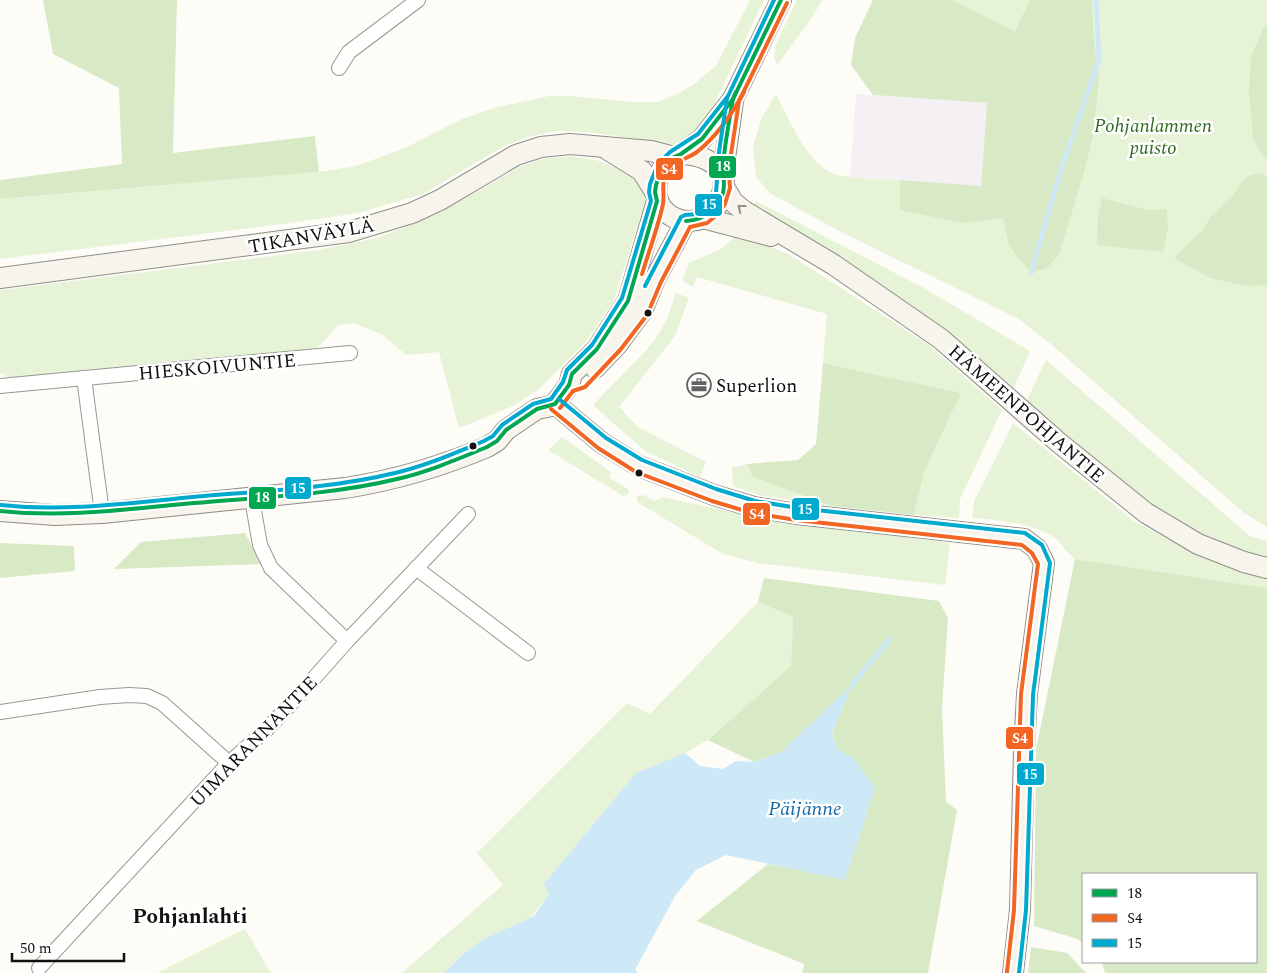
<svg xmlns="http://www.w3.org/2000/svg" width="1267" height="973" viewBox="0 0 1267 973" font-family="Spectral,serif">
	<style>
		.industrial { fill: #f5f0f3 }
		.green { fill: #e7f3d7 }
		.forest { fill: #d8eac5 }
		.water { fill: #cde8f7 }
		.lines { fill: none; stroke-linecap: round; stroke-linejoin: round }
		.stream { stroke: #cde8f7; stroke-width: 4.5 }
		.street-casing { stroke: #979795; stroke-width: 16 }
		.secondary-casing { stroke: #8e8d8b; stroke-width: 22 }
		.street { stroke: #fffffe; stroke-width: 14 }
		.secondary { stroke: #f6f4eb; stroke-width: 20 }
		.bus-1-casing { stroke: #fff; stroke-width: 8 }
		.bus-2-casing { stroke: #fff; stroke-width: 8 }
		.bus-3-casing { stroke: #fff; stroke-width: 8 }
		.bus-1 { stroke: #00a651; stroke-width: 4 }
		.bus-2 { stroke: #f26522; stroke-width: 4 }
		.bus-3 { stroke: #00a9ce; stroke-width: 4 }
		.oneway { stroke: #8f8e89 }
		.bus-dot { fill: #111; stroke: #fff; stroke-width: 2 }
		.labels { text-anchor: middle; stroke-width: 5; stroke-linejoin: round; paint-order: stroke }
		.park-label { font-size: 19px; font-style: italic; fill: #2f6b1f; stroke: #fff }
		.street-label { font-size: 19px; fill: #111; stroke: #fff }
		.poi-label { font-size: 19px; fill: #111; stroke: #fff; text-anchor: start }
		.water-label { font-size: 20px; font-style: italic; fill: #1768a6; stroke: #fff }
		.quarter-label { font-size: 21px; font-weight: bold; fill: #111; stroke: #fff }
		.line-badge { stroke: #fff; stroke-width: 2 }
		.badge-label { font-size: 14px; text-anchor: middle; font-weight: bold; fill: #fff }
	</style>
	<rect width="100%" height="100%" fill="#fdfcf7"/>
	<polygon class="industrial" points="856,94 987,103 981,186 850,177"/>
	<g class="green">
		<polygon points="750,0 764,0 699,136 678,145 587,132 556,131 531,136 504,146 423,194 358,213 283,224 0,259 0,199 319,172 356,166 405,148 462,119 497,107 531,100 549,96 570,96 632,102 658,102 679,93 694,84 716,66"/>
		<polygon points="797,0 823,0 806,26 777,65 774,57 776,44"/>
		<path d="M 953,0 L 1267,0 L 1267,527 L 1244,513 L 1052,345 L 1017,318 L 841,232 L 771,194 L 756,177 L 753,146 L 762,117 L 776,94 C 789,119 808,167 838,175 C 858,179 880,179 900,180 L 900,210 L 1003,218 L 1015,31 Z"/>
		<polygon points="572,156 600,161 637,177 645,191 646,201 613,302 585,343 539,389 513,406 459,428 439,352 406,355 383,335 354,323 338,325 329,336 313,351 14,380 0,373 0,290 319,250 377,238 440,213 523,165 543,159"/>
		<polygon points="756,201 924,288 1030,351 1013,390 947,330 838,259 752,208"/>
		<polygon points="738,233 790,255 929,345 1002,410 960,499 959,518 914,515 924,472 961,393 823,363 827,314 697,277 693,287 682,280 689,263 721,249"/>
		<polygon points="676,293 689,298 675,336 619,407 638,427 706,462 700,477 645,451 593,405 651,345 666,322"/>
		<polygon points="1046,360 1250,536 1267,541 1267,560 1205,535 1156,509 1026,402"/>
		<path d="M 1013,423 L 1134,521 L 1192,552 L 1267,579 L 1267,588 L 1075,559 C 1068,553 1062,545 1056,539 C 1038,524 994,519 972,518 L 974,501 Z"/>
		<polygon points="562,437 611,472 609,478 628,489 629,494 623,496 548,450"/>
		<polygon points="747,464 753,477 831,506 759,495 733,486 732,466 736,467"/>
		<polygon points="643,495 655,501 662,497 737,513 950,543 945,585 758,563 723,554 637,502 637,496"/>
		<polygon points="758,602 793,617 791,666 708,740 685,753 549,894 530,918 482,940 464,953 444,973 402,973 503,885 477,853 627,703 650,714"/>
		<polygon points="245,929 271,973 157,973"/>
	</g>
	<g class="forest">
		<polygon points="43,0 177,0 173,153 315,136 319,172 0,199 0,180 122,164 119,88 53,54"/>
		<polygon points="873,0 953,0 1015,31 1030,0 1092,0 1094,41 1099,76 1094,133 1083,175 1059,255 1047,268 1031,273 1009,246 1003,218 963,223 900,210 900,180 981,186 987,103 873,95 851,65 855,38"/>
		<polygon points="1265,25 1267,25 1267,159 1259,151 1253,137 1249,91 1251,56"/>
		<polygon points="1260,173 1267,177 1267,285 1247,286 1210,278 1174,258 1205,228 1210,217 1231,198 1240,184 1250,175"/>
		<polygon points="1102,198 1148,210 1167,209 1168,228 1163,252 1097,245 1098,215"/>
		<polygon points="823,363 961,393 924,472 914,515 831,506 753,477 747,464 798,460 816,444"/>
		<polygon points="245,533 261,564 114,569 141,542"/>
		<polygon points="0,543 74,546 75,571 0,578"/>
		<polygon points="1075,559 1267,588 1267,973 1105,973 1102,962 1256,962 1256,874 1083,874 1083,944 1078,939 1034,926 1036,750"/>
		<polygon points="764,578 939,601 948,618 942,708 946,802 957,810 928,973 802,973 804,964 697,921 768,864 845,879 854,759 838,750 832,734 851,686 781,752 754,762 708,740 791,666 793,617 758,602"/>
		<polygon points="1031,947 1067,953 1086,973 1028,973"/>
	</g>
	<polygon class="water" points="852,685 832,734 838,750 854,759 875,788 845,880 726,855 696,870 675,896 635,970 638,973 444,973 464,953 482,940 534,916 549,894 544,884 636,773 685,753 700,766 723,769 736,761 754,762 781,752"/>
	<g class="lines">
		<g class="stream">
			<polyline points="1031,273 1062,166 1099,60 1096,0"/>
			<polyline points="852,685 890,639"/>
		</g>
		<g class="street-casing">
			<g id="street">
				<polyline points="339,68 349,52 418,0"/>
				<polyline points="84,378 102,513"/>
				<polyline points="0,386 350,353"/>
				<polyline points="252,499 260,545 271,568 347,641"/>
				<polyline points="416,568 528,653"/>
				<polyline points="0,712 100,697 129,695 147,696 162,703 229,763"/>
				<polyline points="39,968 229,763 266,730 300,694 347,641 468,514"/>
			</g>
		</g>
		<g class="secondary-casing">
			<g id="secondary">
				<polyline points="608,150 642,171 655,192"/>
				<path d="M 681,154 C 699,155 711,159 723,173 C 725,183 724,190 720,199 C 704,239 645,220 658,178 C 662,166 670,158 681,154 Z"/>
				<polyline points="681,154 702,139 733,99 781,0"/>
				<polyline points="723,173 733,101"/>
				<polyline points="724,187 733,202 744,211 834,265 941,339 1058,442 1146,513 1198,544 1244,562 1267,568"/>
				<polyline points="703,218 771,236"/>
				<polyline points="0,278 349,232 412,213 440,200 516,155 541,147 570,144 651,151 674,157"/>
				<polyline points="595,368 617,345 642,311 655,279 686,221"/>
				<polyline points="555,404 602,443 639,466 714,495 754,507 797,514 1024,539 1037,549 1044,563 1027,694 1024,750 1020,910 1013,973"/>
				<path d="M 0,511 L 55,515 L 102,513 L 345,488 C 396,480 440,467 487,447 L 497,441 L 506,430 L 537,409 L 552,406 L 555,404 L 569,385 L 572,374 L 597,349 L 628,301 L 657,201"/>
			</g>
		</g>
		<use href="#street" class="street"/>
		<use href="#secondary" class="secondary"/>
		<g class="bus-1-casing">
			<g id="bus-1">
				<path d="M 686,221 C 706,220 724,206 724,184 C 724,178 722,171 723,165 C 725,143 729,121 733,99 L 736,92"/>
				<path d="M 0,511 C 65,518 129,509 194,503 C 262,497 331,495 397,479 C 428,472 458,459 487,447 L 497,441 L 506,430 L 537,409 L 555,404 L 569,385 L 572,374 L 597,349 L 628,301 L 657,201 L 655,192 L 656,185 L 663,167 L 674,157 L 681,154 L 702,139 L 733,99 L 781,0"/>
			</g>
		</g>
		<g class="bus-2-casing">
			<g id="bus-2">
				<path d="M 642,274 C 649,251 658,227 663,204 C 665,191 660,183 668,171 C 675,161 687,159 697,152 C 716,137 732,114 744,92"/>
				<polyline points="560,408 573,391 585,387 621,349 647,315 661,282 690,227 707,223 717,215 725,204 730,188 729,173 731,154 739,101 787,3"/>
				<polyline points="551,409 598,448 636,472 712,501 752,513 796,520 1022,545 1032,553 1038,564 1021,694 1014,910 1007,972"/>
			</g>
		</g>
		<g class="bus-3-casing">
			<g id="bus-3">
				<polyline points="645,286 681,217 685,215 697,214 705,209 712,201 716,193 719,152 727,98"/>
				<polyline points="559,399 606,438 642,460 716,489 755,501 798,508 1025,533 1042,545 1050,563 1033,695 1026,910 1019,973"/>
				<path d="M 1,505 C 65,512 128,503 193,497 C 260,491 329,489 395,473 C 426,466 455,453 484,441 L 493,436 L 502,425 L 533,404 L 551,399 L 563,382 L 567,370 L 592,345 L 622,298 L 651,201 L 649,192 L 650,184 L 658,164 L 670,152 L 698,134 L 728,96 L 774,0"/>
			</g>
		</g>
		<use href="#bus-1" class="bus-1"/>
		<use href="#bus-2" class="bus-2"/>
		<use href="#bus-3" class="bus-3"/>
	</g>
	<defs><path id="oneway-chevron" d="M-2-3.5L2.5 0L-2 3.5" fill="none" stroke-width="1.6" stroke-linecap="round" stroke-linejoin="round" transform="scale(1.25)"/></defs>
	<use class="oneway" href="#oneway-chevron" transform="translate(741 208) rotate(-142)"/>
	<defs>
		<g id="office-ring" transform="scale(1.25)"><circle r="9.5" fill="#fff" stroke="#646362" stroke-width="1.5"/><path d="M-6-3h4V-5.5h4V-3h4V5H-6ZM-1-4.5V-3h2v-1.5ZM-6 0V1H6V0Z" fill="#646362"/></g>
	</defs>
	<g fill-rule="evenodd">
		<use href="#office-ring" x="699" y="385"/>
	</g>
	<g class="bus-dot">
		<circle cx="648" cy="313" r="4.5"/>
		<circle cx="473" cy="446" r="4.5"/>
		<circle cx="639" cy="473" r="4.5"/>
	</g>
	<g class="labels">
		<g class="park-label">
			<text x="1153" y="132">Pohjanlammen<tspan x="1153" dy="22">puisto</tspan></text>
		</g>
		<g class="street-label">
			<text transform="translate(311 235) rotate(-10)" y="7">TIKANVÄYLÄ</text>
			<text transform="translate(217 366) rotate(-5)" y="7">HIESKOIVUNTIE</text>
			<text transform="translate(1027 413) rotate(41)" y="7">HÄMEENPOHJANTIE</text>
			<text transform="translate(253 741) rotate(-46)" y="7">UIMARANNANTIE</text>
		</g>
		<g class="poi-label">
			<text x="716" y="392">Superlion</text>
		</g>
		<g class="water-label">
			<text x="805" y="815">Päijänne</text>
		</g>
		<g class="quarter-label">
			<text x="190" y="923">Pohjanlahti</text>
		</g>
	</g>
	<g class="line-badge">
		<rect x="708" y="155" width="29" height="24" rx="5" fill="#00a651"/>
		<rect x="655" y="157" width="29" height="24" rx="5" fill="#f26522"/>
		<rect x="694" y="193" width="29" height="24" rx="5" fill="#00a9ce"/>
		<rect x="284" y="476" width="28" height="24" rx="5" fill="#00a9ce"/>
		<rect x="248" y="486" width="29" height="24" rx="5" fill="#00a651"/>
		<rect x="791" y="497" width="29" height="24" rx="5" fill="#00a9ce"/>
		<rect x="742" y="502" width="29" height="24" rx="5" fill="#f26522"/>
		<rect x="1005" y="726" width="29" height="24" rx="5" fill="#f26522"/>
		<rect x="1016" y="762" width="29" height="24" rx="5" fill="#00a9ce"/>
	</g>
	<g class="badge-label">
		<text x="723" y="171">18</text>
		<text x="669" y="174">S4</text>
		<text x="709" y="209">15</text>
		<text x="298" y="493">15</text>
		<text x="262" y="502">18</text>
		<text x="805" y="514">15</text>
		<text x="757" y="519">S4</text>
		<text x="1020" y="743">S4</text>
		<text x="1030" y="779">15</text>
	</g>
	<rect x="1082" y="873" width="175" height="90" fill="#ffffff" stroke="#a0a0a0"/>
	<rect x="1092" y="889" width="25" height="8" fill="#00a651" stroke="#a0a0a0"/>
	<text x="1127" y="898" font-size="15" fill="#111111">18</text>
	<rect x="1092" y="914" width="25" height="8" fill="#f26522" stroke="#a0a0a0"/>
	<text x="1127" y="923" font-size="15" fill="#111111">S4</text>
	<rect x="1092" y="939" width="25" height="8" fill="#00a9ce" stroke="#a0a0a0"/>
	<text x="1127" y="948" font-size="15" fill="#111111">15</text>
	<path d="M12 953v8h112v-8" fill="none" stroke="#111111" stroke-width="2.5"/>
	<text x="20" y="953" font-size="15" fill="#111111" stroke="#ffffff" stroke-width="4" paint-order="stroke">50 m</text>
</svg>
